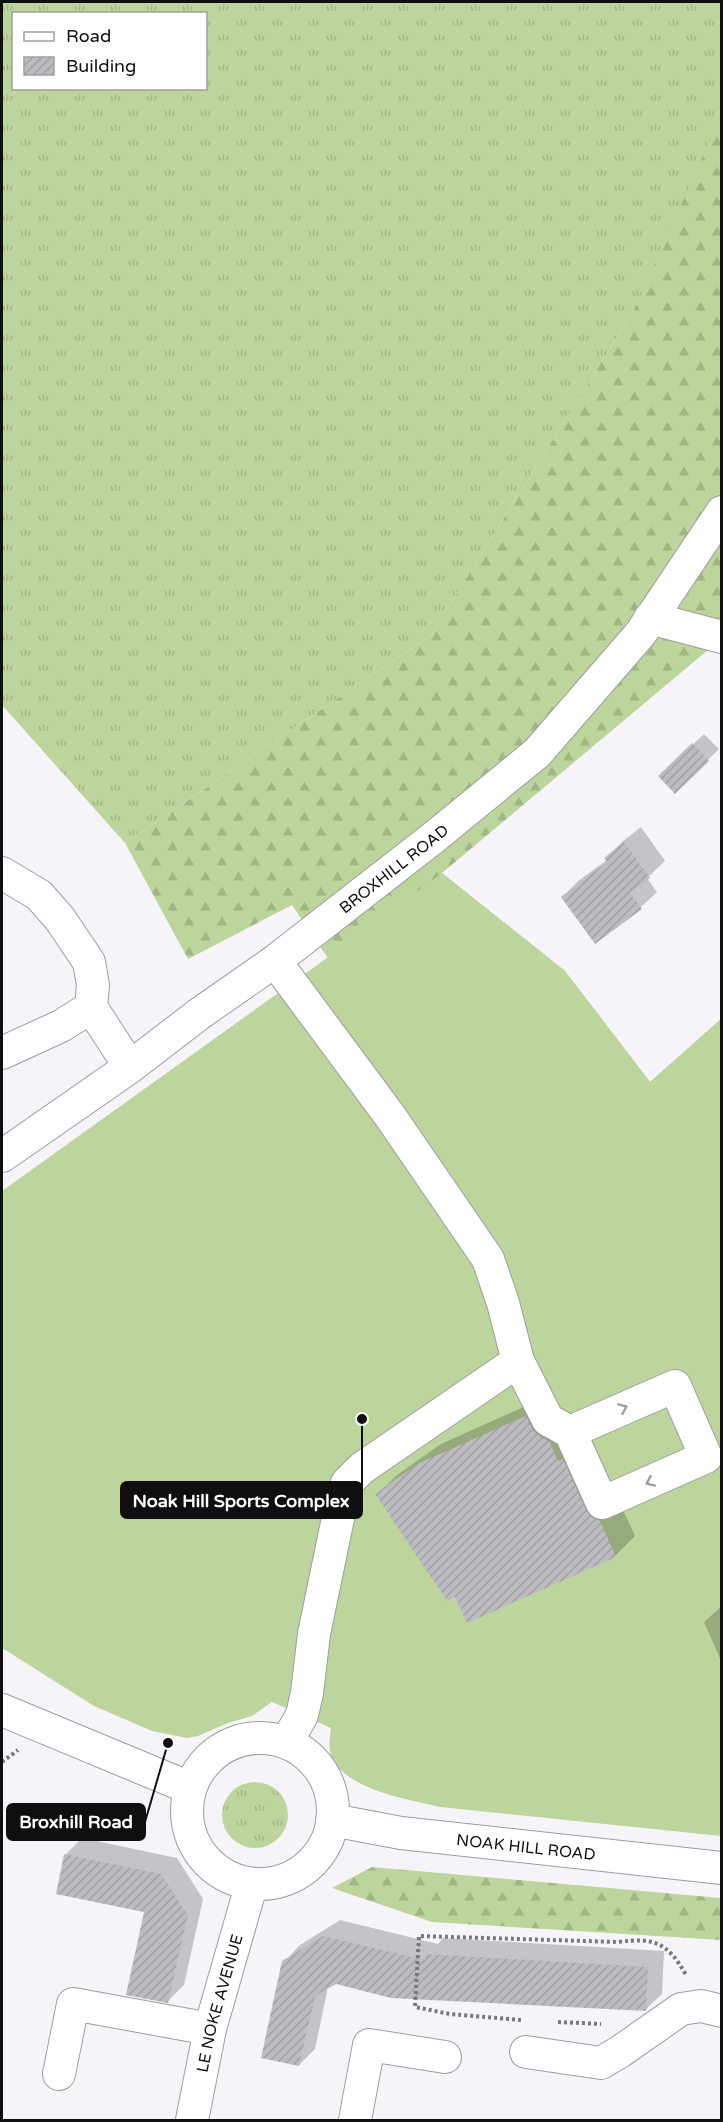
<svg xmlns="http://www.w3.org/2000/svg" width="723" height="2122" viewBox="0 0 723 2122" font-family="'Varela Round',sans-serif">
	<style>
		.grass { fill: url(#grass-tufts); fill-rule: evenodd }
		.forest { fill: url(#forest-firs) }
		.garden { fill: #bcd59c }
		.shadow { fill: #0003 }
		.building { fill: url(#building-hatch) }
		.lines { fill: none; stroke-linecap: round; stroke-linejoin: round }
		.minor-casing { stroke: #9e9ca0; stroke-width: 34 }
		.path { stroke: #787779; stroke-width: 4; stroke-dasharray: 3 3; stroke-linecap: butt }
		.minor { stroke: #fff; stroke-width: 32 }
		.oneway { stroke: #9f9f9f }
		.labels { text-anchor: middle; stroke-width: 4.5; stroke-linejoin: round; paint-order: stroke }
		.street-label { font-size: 16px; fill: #100f10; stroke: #fff }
		.leader { fill: none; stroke: #100f10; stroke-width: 2 }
		.callout-dot { fill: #100f10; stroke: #fff; stroke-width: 2 }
		.callout { fill: #100f10; stroke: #100f10; stroke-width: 2 }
		.callout-label { font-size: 18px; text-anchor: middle; font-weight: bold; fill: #fff }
	</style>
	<defs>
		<pattern id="grass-tufts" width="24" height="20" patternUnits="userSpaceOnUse" patternTransform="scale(1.5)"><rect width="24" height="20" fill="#bcd59c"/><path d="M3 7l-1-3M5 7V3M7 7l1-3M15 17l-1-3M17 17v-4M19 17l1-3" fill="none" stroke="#a1b685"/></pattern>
		<pattern id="forest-firs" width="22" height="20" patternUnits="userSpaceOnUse" patternTransform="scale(1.5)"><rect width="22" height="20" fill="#bcd59c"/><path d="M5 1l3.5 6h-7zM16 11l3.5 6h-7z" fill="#a1b685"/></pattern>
		<pattern id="building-hatch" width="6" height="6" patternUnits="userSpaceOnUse" patternTransform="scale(1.5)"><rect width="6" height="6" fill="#bebbc0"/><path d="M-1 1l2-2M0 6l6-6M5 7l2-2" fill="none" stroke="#a2a0a4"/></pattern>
	</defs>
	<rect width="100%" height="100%" fill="#f7f4f9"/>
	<g class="grass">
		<path d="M 2,2 L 721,2 L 721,341 L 634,310 L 431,635 L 125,843 L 2,705 ZM 14,14 L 206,14 L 206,88 L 14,88 Z"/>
		<circle cx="255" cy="1815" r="33"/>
	</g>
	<g class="forest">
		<polygon points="721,115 721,639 442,873 565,971 650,1082 721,1019 530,1255 292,905 188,959 125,843 431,635 634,310"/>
		<polygon points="372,1867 721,1898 721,1940 432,1922 332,1888"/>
	</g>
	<path class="garden" d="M 442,873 L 565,971 L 650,1082 L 721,1019 L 721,1836 L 440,1807 C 407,1799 346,1790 331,1756 C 328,1748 330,1737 331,1728 L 272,1702 L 252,1716 L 228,1723 L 198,1736 L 187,1738 L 152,1731 L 94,1706 L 2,1648 L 2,1191 L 373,925 Z"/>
	<g class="shadow">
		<polygon points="704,734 719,749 675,792 660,776"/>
		<polygon points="641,827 665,861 647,878 657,892 641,907 595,941 563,897 578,881 607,860 606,858 622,842"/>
		<polygon points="546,1397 619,1501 635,1536 615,1556 456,1595 377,1495 397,1475 441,1444"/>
		<polygon points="722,1606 722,1663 704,1622"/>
		<polygon points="82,1838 177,1858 203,1899 184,1985 168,2001 146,1911 66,1854"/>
		<polygon points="340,1920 438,1944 443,1938 664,1951 662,1994 645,2010 335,1983 328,1987 315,2049 299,2065 284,1962 300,1945"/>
	</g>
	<g class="building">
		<polygon points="692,743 709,761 675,794 658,776"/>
		<polygon points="624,842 650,878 630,893 642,909 595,944 561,897 607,862 604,858"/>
		<polygon points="526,1416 532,1429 539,1436 550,1442 558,1461 563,1459 586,1510 591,1517 600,1521 616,1557 467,1623 455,1597 447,1601 375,1494 419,1463"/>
		<polygon points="64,1854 161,1874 188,1915 168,2003 126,1995 144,1912 56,1894"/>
		<polygon points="323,1936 425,1960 426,1954 648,1967 646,2011 391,1998 336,1984 315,1996 299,2066 261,2058 282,1961"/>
	</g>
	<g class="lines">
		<g class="minor-casing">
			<g id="minor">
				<polyline points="650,618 722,637"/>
				<polyline points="2,873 39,895 60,919 89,962 93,985 91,1007 130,1067"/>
				<polyline points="275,961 390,1116 488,1259 503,1303 518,1361 548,1420 570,1432 602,1503 706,1457 675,1386 570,1432"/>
				<polyline points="2,1053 61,1026 91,1007"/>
				<path id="s1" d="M 2,1156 L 130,1067 L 199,1014 L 275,961 L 433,838 L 537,753 L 641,633 L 722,512"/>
				<polyline points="2,1710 190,1788"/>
				<circle cx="260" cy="1811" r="73"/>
				<polyline points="286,1743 302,1715 307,1693 314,1634 343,1494 347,1483 362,1468 518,1361"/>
				<path id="s2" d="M 332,1820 L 401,1833 L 722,1868"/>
				<polyline points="526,2052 601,2063 621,2051 681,2009 701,2006 722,2011"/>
				<polyline points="59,2074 73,2004 210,2029"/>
				<path id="s3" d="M 192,2120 L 210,2029 L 251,1886"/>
				<polyline points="355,2120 369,2045 445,2057"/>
			</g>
		</g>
		<g class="path">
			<polyline points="2,1762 18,1750"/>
			<path d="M 521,2020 L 450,2014 L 415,2007 L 419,1936 L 618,1942 C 655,1937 668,1943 686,1975"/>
			<polyline points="558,2022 601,2024"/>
		</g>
		<use href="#minor" class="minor"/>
	</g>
	<defs><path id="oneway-chevron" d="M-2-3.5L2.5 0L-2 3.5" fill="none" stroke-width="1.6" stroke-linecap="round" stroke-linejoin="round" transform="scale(1.5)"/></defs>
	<g class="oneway">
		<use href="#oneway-chevron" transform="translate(623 1408) rotate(-24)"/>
		<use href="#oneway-chevron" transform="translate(650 1482) rotate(156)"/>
	</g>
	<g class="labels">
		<g class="street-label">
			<text dy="6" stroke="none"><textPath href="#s1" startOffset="486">BROXHILL ROAD</textPath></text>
			<text dy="6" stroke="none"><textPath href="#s2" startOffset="196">NOAK HILL ROAD</textPath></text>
			<text dy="6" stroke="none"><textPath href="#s3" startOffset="120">LE NOKE AVENUE</textPath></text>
		</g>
	</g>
	<path class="leader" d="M362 1419L362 1500M168 1743L145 1822"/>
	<g class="callout-dot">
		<circle cx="362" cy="1419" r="6"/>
		<circle cx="168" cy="1743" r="6"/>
	</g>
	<g class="callout">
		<rect x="121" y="1482" width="241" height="36" rx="6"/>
		<rect x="7" y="1804" width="138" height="36" rx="6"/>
	</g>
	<g class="callout-label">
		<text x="241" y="1507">Noak Hill Sports Complex</text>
		<text x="76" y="1828">Broxhill Road</text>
	</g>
	<rect width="723" height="2122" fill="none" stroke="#100f10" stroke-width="6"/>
	<rect x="12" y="12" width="195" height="78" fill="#ffffff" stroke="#9f9f9f" stroke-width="1.5"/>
	<rect x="24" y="32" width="30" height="9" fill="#ffffff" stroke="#9f9f9f" stroke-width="1.5"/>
	<text x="66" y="42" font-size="18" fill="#100f10">Road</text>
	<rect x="24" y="57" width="30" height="18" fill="url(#building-hatch)" stroke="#9f9f9f" stroke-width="1.5"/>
	<text x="66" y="72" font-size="18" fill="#100f10">Building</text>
</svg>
